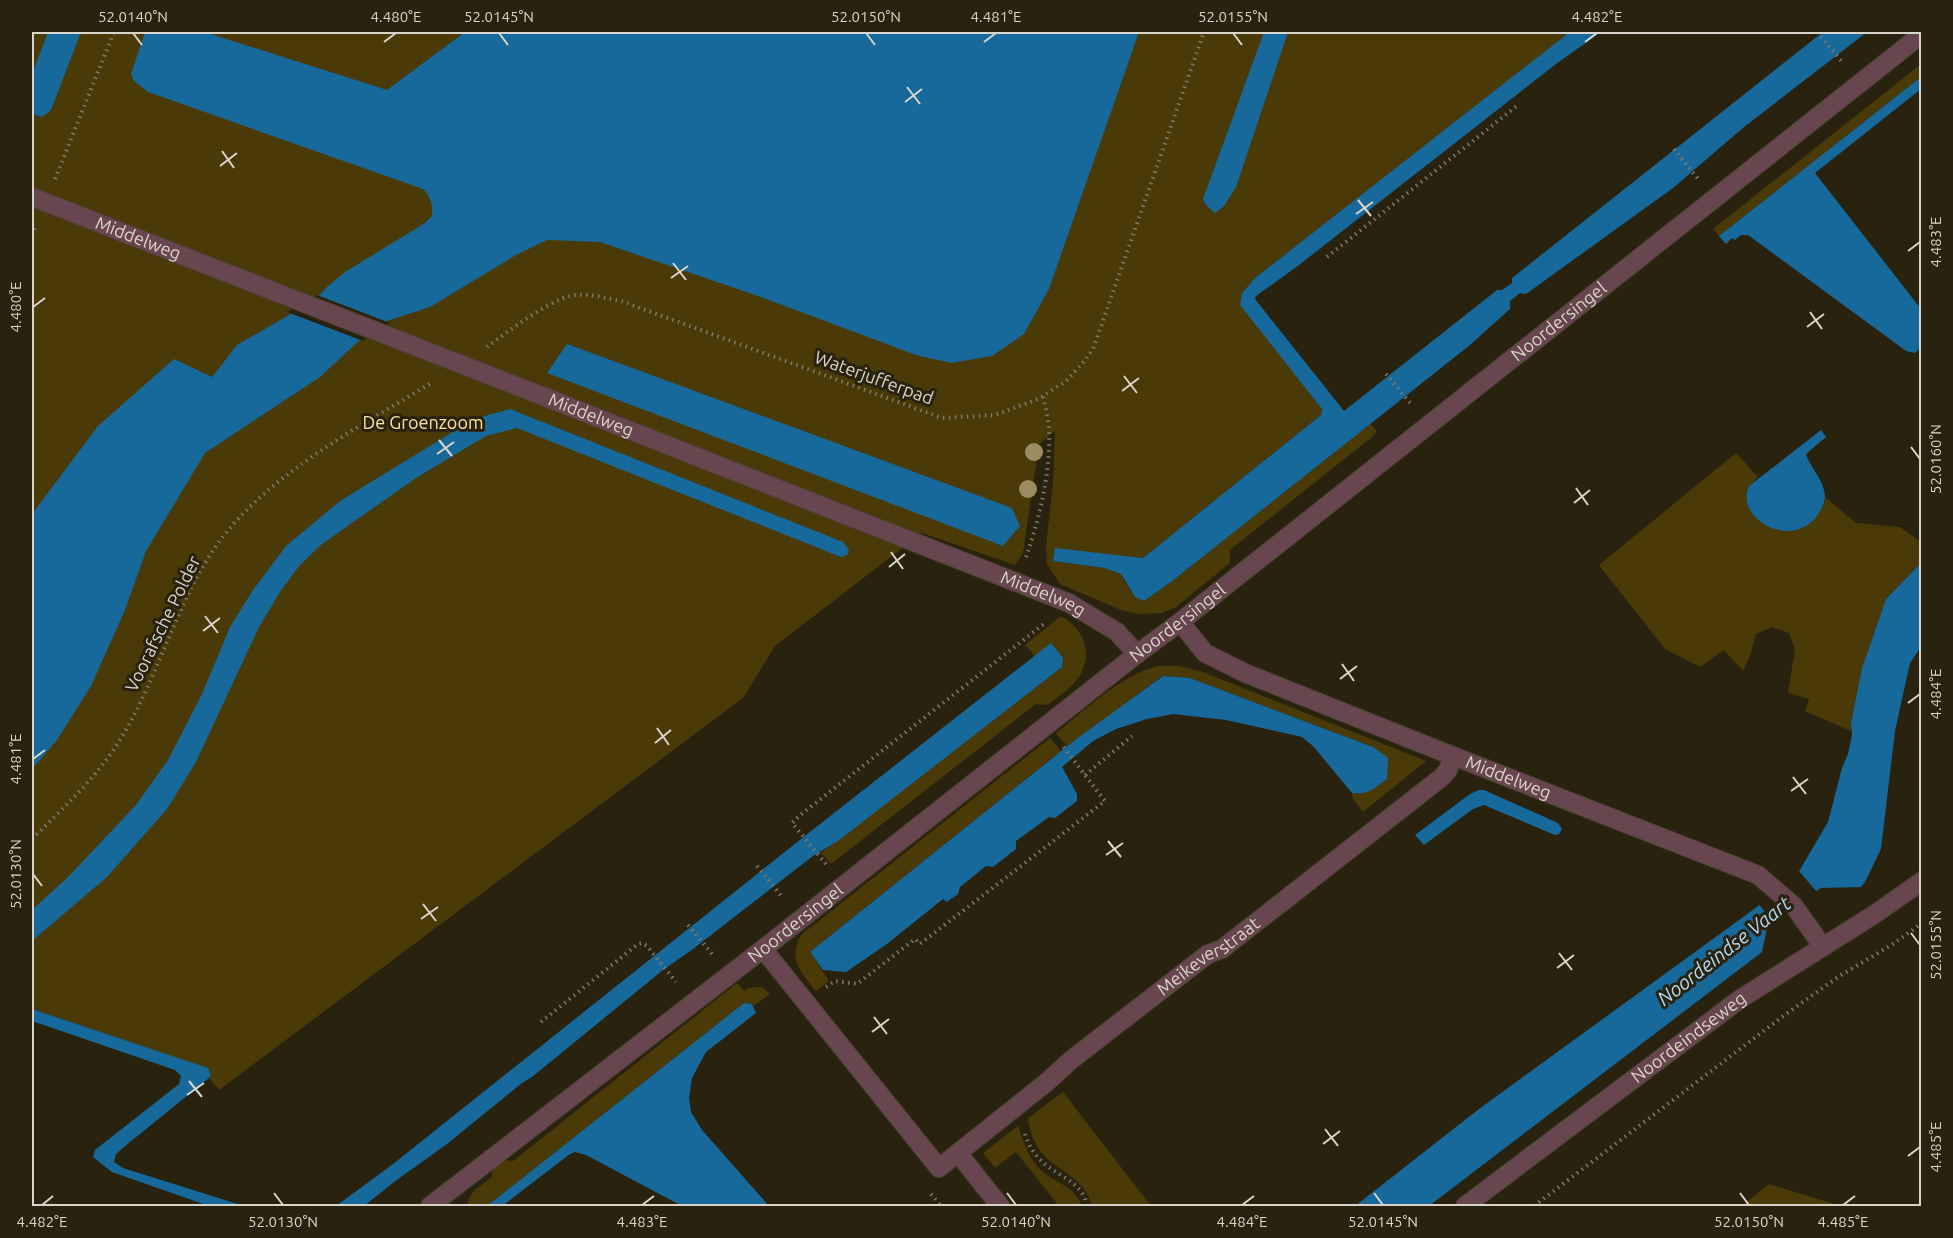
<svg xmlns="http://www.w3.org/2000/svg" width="1953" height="1238" viewBox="0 0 1953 1238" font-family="Ubuntu,sans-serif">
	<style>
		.green { fill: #4a3a07 }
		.water { fill: #17699b }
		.pier { fill: #28220f }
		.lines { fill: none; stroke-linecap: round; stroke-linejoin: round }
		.minor-casing { stroke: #443f2d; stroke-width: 20 }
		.path { stroke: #7e796a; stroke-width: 4; stroke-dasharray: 1.5 4.5; stroke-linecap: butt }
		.minor { stroke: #68464f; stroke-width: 18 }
		.tree { fill: #9b8c61 }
		.ticks { fill: none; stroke: #d9d5ca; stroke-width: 2 }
		.labels { text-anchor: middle; stroke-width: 6; stroke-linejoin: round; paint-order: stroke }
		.street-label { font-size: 18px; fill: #d9d5ca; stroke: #28220f }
		.park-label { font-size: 18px; fill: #f9e2a4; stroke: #28220f }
		.water-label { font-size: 20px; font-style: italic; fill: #b2d7f3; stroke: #28220f }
		.neatline { fill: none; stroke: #d9d5ca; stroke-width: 2 }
		.ticks-label { font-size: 15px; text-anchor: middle; fill: #d9d5ca }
	</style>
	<rect width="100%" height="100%" fill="#28220f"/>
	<g class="green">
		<path d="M 32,32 L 1576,32 L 1266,269 L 1255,278 L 1242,293 L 1322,409 L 1321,415 L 1143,558 L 1053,561 L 1104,568 L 1121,574 C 1127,586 1132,595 1144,601 L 1171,582 L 1370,424 L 1377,431 L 1372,437 L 1230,550 L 1230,563 L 1176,607 L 1162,613 L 1138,614 L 1121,610 L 1060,584 L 1047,564 L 1046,546 L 1053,483 L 1055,431 L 1039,444 L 1023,553 L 1015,565 L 922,533 L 775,646 L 743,698 L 219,1090 L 209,1078 L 211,1074 L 209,1069 L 32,1009 Z"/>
		<polygon points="1921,64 1921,77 1719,236 1713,229"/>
		<polygon points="1736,453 1758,477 1749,486 1747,491 1823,507 1826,498 1856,523 1900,527 1921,542 1921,563 1886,599 1862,669 1851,723 1851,731 1805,711 1809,699 1788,693 1795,649 1789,633 1772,627 1756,634 1750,656 1743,671 1724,650 1700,667 1665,649 1599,565"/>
		<path d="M 1061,616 C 1084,629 1094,652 1079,677 C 1072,688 1058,697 1047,705 L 1036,704 L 831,864 L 821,853 L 1062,667 L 1051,644 L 1035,656 L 1025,645 Z"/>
		<path d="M 1158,666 L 1179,666 L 1203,672 L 1426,761 L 1363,812 L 1353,799 L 1352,793 L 1359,794 L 1373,747 L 1190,678 L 1162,676 L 1067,747 L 1056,733 C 1087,709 1119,676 1158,666 Z"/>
		<path d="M 1050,738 L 1061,751 L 810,952 L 829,981 L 816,991 C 800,971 788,961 801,935 Z"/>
		<path d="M 737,983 L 744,991 L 748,988 L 762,987 L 770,994 L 754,1006 L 752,1004 L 744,1003 L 487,1206 L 467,1206 C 468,1192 482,1185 492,1177 L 492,1169 L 504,1160 L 513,1161 Z"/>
		<path d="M 1063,1092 L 1151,1206 L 1092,1206 C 1081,1164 1035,1174 1028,1118 Z"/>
		<path d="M 1018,1126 C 1024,1143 1029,1160 1043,1172 C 1059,1185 1073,1185 1082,1206 L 1059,1206 L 1016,1152 L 995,1168 L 983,1153 Z"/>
		<polygon points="1769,1184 1841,1206 1742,1206"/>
	</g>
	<g class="water">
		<polygon points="48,32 81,32 51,110 42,117 32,114 32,74"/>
		<path d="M 145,32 L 204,32 L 387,90 L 465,32 L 1139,32 L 1049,289 L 1024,334 L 992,356 L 951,363 L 916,355 L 755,295 L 600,242 L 547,240 L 516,255 L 430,307 L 387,321 L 362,338 L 320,377 L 205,453 L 146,551 L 125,610 L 91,686 L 57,740 L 32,769 L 32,519 L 35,510 L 98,426 L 174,359 L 212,377 L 237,345 L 315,300 L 327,287 L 345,272 L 425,223 L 432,216 C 433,206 431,197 423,189 L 148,92 L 134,81 L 131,74 Z"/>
		<polygon points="1264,32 1288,32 1236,187 1224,206 1215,213 1206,205 1203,199"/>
		<polygon points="1570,32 1601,32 1556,64 1299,265 1256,296 1255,299 1344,411 1497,290 1502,290 1512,283 1512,278 1823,32 1867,32 1744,127 1673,188 1526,294 1520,293 1510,301 1510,309 1470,345 1171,582 1144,601 1135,597 1121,574 1104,568 1053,561 1055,548 1143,558 1321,415 1322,409 1240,305 1242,293 1255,278"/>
		<polygon points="1921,77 1921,89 1815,173 1921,309 1921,347 1915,353 1906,351 1748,235 1741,235 1735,240 1732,238 1726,244 1719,236"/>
		<polygon points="567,344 1012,508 1020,526 1003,546 547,373"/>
		<polygon points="510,409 843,542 849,550 847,555 841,557 517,428 486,436 416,478 322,544 299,566 280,592 259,627 196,762 167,809 107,877 32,941 32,910 68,877 136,805 168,760 202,694 230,627 253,590 286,546 340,501 474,419"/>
		<path d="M 1821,430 L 1826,437 L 1806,454 C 1810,468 1824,479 1825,496 C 1825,502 1822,508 1819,513 C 1794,552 1734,520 1749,486 Z"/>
		<polygon points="1921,563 1921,647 1910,663 1895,731 1881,849 1865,882 1861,887 1821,888 1772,919 1768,923 1762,952 1429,1206 1355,1206 1479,1109 1761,904 1798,873 1828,822 1842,768 1848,754 1852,735 1851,723 1862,668 1886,599"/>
		<polygon points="1051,643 1063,658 1062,667 838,841 813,856 693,949 663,970 532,1077 522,1083 447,1144 394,1182 364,1206 336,1206 393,1164 806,835"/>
		<path d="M 1163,676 L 1190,678 L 1373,747 L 1388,758 L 1387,779 C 1376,787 1367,796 1352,793 L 1313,746 L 1302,737 L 1226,720 L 1173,714 L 1147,719 L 1116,729 L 1093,741 L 1062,767 L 1077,794 L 1077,801 L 1055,818 L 1049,817 L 1016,841 L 1016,849 L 993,867 L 986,866 L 960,887 L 958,894 L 947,902 L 943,899 L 887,944 L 846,972 L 823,970 L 810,952 L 1075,740 Z"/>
		<polygon points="1479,790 1484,790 1558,823 1562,829 1559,834 1555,835 1484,805 1473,809 1424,845 1415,835 1470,794"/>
		<polygon points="744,1003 752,1004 756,1013 706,1052 692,1078 689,1098 691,1112 702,1130 769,1206 682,1206 586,1155 575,1152 570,1154 502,1206 487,1206"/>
		<polygon points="32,1009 208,1068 211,1074 209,1078 130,1142 116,1154 114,1162 123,1168 244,1206 209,1206 112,1172 93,1157 95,1150 179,1084 181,1076 175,1070 32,1021"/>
	</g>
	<g class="pier">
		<polygon points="317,295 390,323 363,341 287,312"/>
		<polygon points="1799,871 1817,892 1771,920 1759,904"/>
	</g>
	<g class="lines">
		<g class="minor-casing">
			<g id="minor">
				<path id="s1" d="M 32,197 L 550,399 L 1069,603 L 1117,632 L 1137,654"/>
				<path id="s2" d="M 1180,622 L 1205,653 L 1245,673 L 1453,756 L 1758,875 L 1794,906 L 1823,947"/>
				<path id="s3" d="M 763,949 L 939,1168 L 1047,1082 L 1071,1060 L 1208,954 L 1222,949 L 1442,777 L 1448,770 L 1453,756"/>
				<polyline points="958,1153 1000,1206"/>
				<path id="s4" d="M 430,1206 L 763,949 L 1137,654 L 1180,622 L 1922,34"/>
				<path id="s5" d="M 1465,1206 L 1740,999 L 1875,914 L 1922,881"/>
			</g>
		</g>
		<g class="path">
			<polyline points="1817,32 1844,64"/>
			<polyline points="1674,149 1698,179"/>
			<polyline points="55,179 114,32"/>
			<polyline points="32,235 35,227"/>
			<polyline points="1327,257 1518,105"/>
			<path d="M 487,347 C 505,333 549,301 570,296 C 587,292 604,298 621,301 L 942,418 L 995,415 L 1038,399 L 1066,381 L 1082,364 L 1093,349 L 1204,32"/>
			<polyline points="1386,374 1411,404"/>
			<path d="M 1026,557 C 1040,517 1051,471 1049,428 C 1048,417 1045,406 1043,396"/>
			<polyline points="1085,775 1132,736"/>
			<path d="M 32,839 C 61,810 91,783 114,749 C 156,687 172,611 214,549 C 264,476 359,427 433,382"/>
			<polyline points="826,864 792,823 799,816 1045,623"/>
			<polyline points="757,866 783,898"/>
			<polyline points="688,925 712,954"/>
			<polyline points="826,987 835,981 857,984 915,939 920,944 1105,801 1062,745"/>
			<polyline points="541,1022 638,944 642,943 647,946 676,982"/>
			<path d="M 1025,1134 C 1029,1147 1037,1158 1047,1166 C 1063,1178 1083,1184 1087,1206"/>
			<polyline points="931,1194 941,1206"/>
			<polyline points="1534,1206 1786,1014 1838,977 1893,944 1922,923"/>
		</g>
		<use href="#minor" class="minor"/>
	</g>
	<g class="tree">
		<circle cx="1034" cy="452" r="9"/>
		<circle cx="1028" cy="489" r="9"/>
	</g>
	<path class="ticks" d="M 133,33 L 142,45M 499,33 L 508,45M 866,33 L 875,45M 1233,33 L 1242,45M 384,42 L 396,33M 984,42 L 996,33M 1585,42 L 1597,33M 907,87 L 920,104M 905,102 L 922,89M 222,151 L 234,168M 220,166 L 237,153M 1358,200 L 1371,216M 1356,214 L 1373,202M 1908,251 L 1920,242M 673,263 L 686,280M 671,278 L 688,266M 33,307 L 45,298M 1810,312 L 1822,329M 1807,327 L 1824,314M 1124,376 L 1137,393M 1122,391 L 1139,378M 439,440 L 452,456M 1911,447 L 1920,459M 437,454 L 454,442M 1576,488 L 1588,505M 1574,503 L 1590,490M 891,552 L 903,569M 889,567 L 905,554M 205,616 L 218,633M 203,631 L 220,618M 1342,664 L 1354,681M 1340,679 L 1357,666M 1908,703 L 1920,694M 657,728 L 669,745M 655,743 L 671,730M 33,759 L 45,750M 1793,777 L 1806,794M 1791,791 L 1808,779M 1108,841 L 1121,857M 1106,855 L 1123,843M 33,874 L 42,886M 423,904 L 436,921M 421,919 L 438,907M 1911,933 L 1920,945M 1559,953 L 1572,970M 1557,968 L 1574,955M 874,1017 L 887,1034M 872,1032 L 889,1019M 189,1081 L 202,1097M 187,1095 L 204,1083M 1325,1129 L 1338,1146M 1323,1144 L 1340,1131M 1908,1156 L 1920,1147M 274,1193 L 283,1205M 1007,1193 L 1016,1205M 1374,1193 L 1383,1205M 1740,1193 L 1749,1205M 42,1205 L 53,1196M 642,1205 L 654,1196M 1242,1205 L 1254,1196M 1843,1205 L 1855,1196"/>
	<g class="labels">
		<g class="street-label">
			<text dy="6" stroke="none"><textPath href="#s1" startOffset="114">Middelweg</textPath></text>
			<text dy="6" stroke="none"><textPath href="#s4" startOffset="1434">Noordersingel</textPath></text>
			<text transform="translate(874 378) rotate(20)" y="6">Waterjufferpad</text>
			<text dy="6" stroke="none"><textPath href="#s1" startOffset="600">Middelweg</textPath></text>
			<text dy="6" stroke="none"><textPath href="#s1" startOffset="1086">Middelweg</textPath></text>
			<text dy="6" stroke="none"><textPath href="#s4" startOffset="948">Noordersingel</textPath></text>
			<text transform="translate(163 624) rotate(-64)" y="6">Voorafsche Polder</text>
			<text dy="6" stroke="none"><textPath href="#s2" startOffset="368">Middelweg</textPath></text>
			<text dy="6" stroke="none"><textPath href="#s4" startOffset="462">Noordersingel</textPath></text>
			<text dy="6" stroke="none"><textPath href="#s3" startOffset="624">Meikeverstraat</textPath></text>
			<text dy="6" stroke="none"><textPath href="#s5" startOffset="280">Noordeindseweg</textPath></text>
		</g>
		<g class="park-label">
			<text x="423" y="429">De Groenzoom</text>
		</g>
		<g class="water-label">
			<text transform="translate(1724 951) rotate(-38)" y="7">Noordeindse Vaart</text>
		</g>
	</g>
	<rect width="1953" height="1238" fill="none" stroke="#28220f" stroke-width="66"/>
	<rect x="33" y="33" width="1887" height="1172" class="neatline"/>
	<g class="ticks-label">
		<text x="133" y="22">52.0140°N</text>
		<text x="396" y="22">4.480°E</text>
		<text x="499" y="22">52.0145°N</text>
		<text x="866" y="22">52.0150°N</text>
		<text x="996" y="22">4.481°E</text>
		<text x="1233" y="22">52.0155°N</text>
		<text x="1597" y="22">4.482°E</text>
		<text transform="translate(1936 242) rotate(-90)" y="5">4.483°E</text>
		<text transform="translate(16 307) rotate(-90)" y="5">4.480°E</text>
		<text transform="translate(1936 459) rotate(-90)" y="5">52.0160°N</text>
		<text transform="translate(1936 694) rotate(-90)" y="5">4.484°E</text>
		<text transform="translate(16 759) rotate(-90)" y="5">4.481°E</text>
		<text transform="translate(16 874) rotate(-90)" y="5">52.0130°N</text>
		<text transform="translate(1936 945) rotate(-90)" y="5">52.0155°N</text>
		<text transform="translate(1936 1147) rotate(-90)" y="5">4.485°E</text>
		<text x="42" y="1227">4.482°E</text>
		<text x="283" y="1227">52.0130°N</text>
		<text x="642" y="1227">4.483°E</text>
		<text x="1016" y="1227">52.0140°N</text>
		<text x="1242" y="1227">4.484°E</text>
		<text x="1383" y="1227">52.0145°N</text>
		<text x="1749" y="1227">52.0150°N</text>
		<text x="1843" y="1227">4.485°E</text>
	</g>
</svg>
